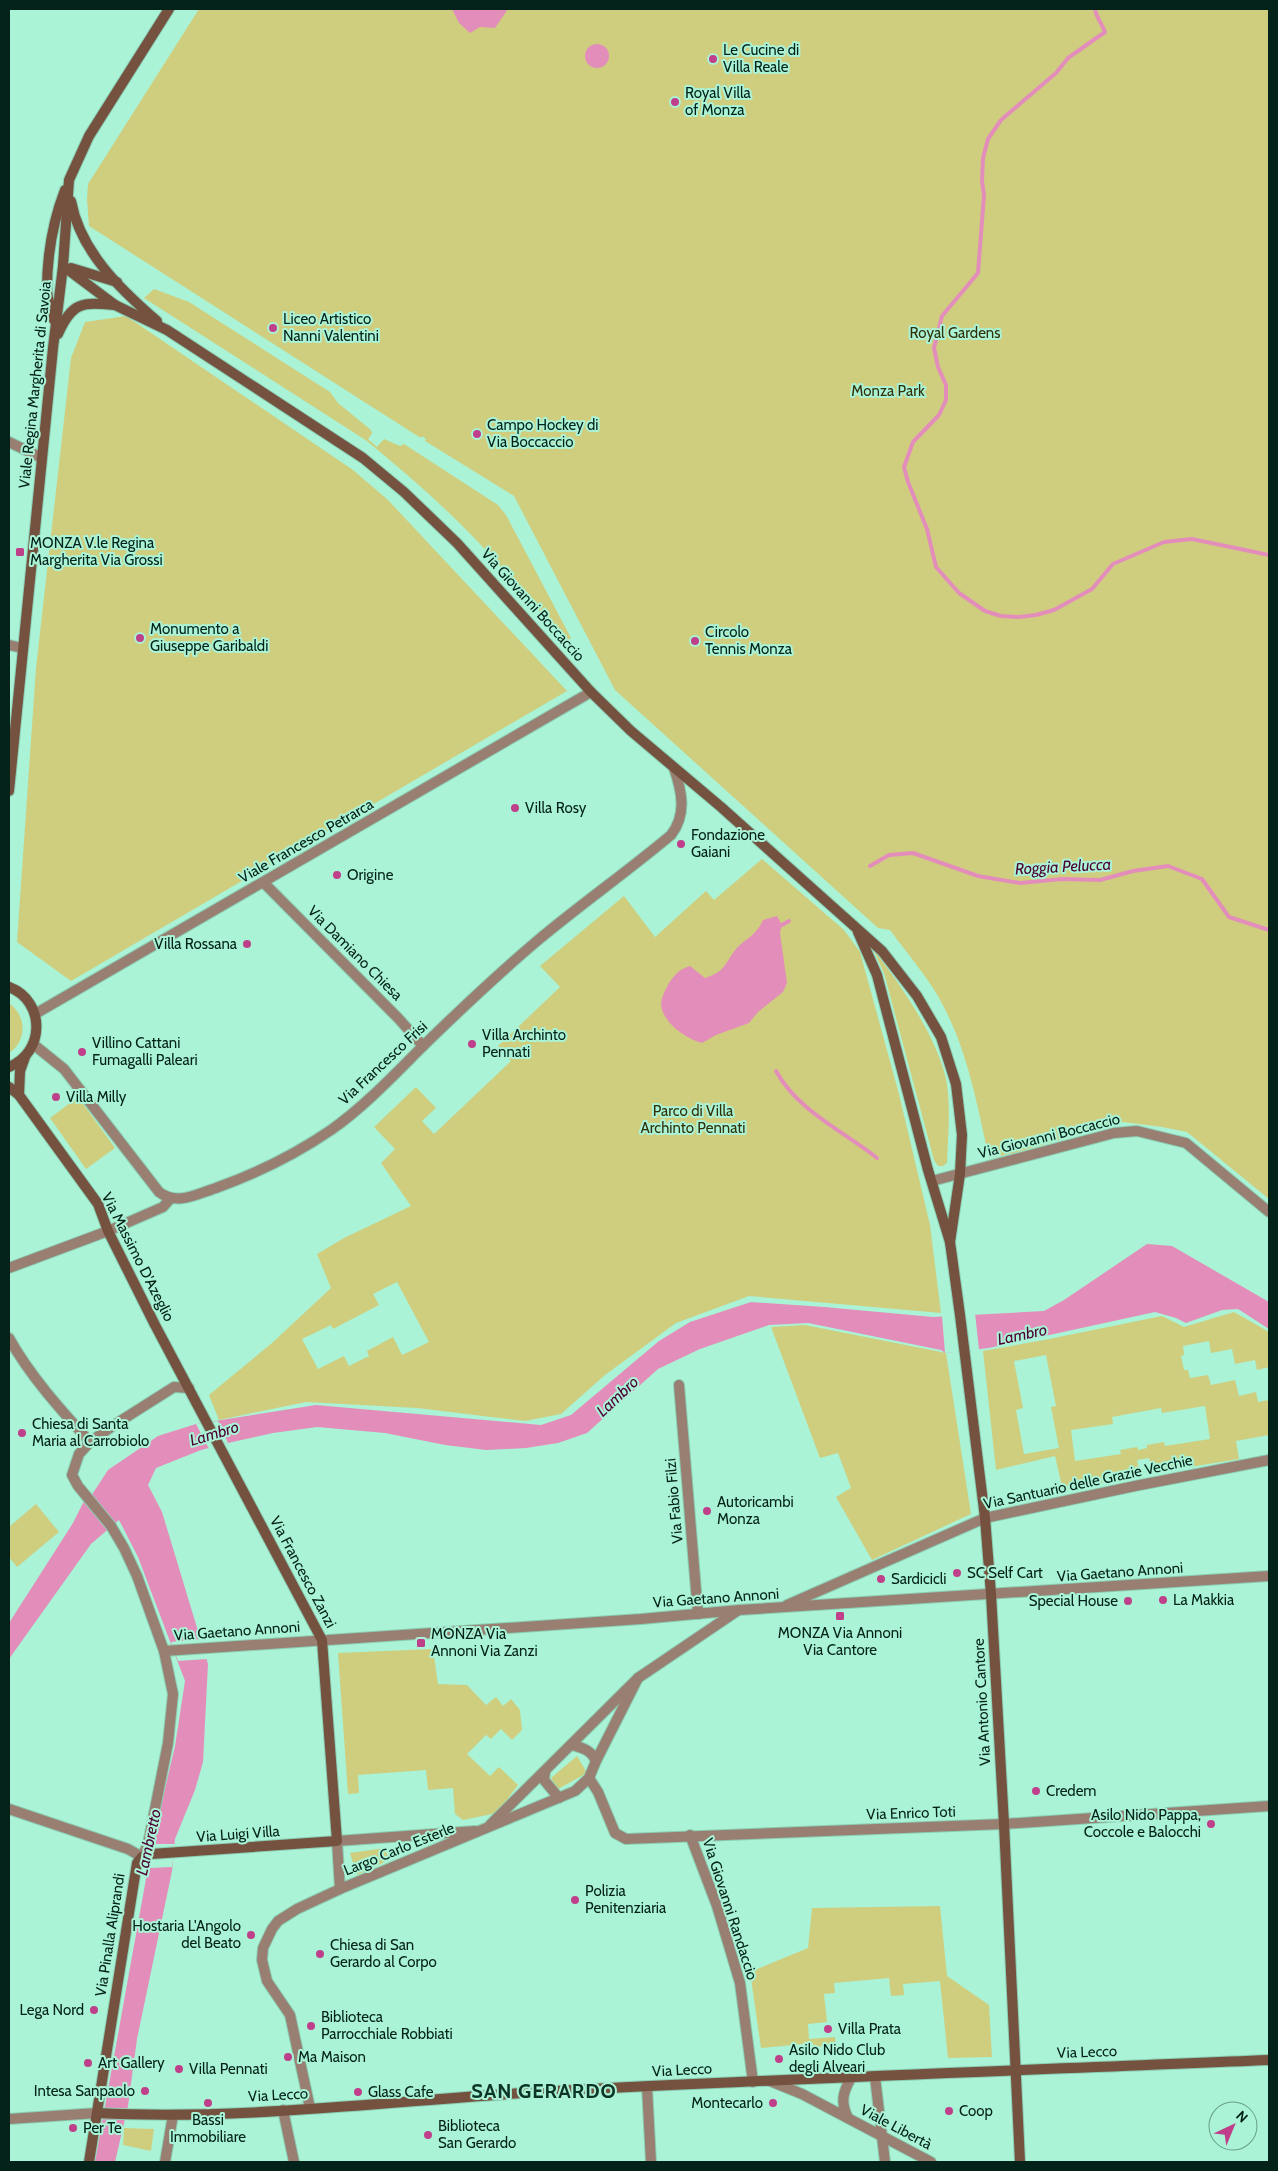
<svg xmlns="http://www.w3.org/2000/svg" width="1278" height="2171" viewBox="0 0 1278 2171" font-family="Cabin,sans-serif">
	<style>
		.green { fill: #cfce7f; fill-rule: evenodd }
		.water { fill: #e38eba }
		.pier { fill: #aaf3d6 }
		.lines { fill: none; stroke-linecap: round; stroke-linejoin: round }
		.stream { stroke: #e38eba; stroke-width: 4 }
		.street-casing { stroke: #8ccdb4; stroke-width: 12 }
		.secondary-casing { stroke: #8ccdb4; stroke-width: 12 }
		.street { stroke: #997f72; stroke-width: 10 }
		.secondary { stroke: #75513f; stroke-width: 10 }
		.poi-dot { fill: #bf3f8a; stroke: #aaf3d6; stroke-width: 2 }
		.labels { text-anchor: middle; stroke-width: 4; stroke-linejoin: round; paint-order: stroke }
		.poi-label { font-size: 15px; fill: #032219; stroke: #aaf3d6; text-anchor: start }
		.park-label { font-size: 15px; fill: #313007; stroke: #aaf3d6 }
		.street-label { font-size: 15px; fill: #032219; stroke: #aaf3d6 }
		.water-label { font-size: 16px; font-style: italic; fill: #4e0133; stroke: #aaf3d6 }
		.district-label { font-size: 20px; font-weight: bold; letter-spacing: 1px; fill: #0c3427; stroke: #aaf3d6 }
	</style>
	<rect width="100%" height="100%" fill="#aaf3d6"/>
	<g class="green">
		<path d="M 199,9 L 1269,9 L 1269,1199 L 1187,1132 L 1162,1127 L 1123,1122 L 1014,1153 L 989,1158 C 977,1104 967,1047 939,998 C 925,974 906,952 890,930 L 878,928 L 615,690 L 514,496 L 425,441 L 426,439 L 422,436 L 421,438 L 416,435 L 89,226 L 87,199 L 88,184 Z"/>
		<path d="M 154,289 L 189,302 L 330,392 L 338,403 L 371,430 L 372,434 L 368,439 L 377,447 L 384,439 L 400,446 L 404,444 L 498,505 L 506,515 L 571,638 L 568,642 L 566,642 C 537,609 509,576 480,544 C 445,507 406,473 367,441 L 144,298 Z"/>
		<polygon points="126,316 353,470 388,500 567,691 71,981 17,942 36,668 71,358 85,322"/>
		<path d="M 762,859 L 844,930 L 860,952 L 899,1094 L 930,1225 L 941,1313 L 749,1296 L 676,1323 L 605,1375 L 561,1414 L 525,1421 L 417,1408 L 306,1402 L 219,1420 L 209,1395 L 272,1343 L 331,1288 L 317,1254 L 344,1238 L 411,1206 L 381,1163 L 395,1149 L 374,1127 L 416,1087 L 436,1108 L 422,1121 L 434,1134 L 511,1061 L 498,1046 L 560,987 L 540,966 L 624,896 L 655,937 L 706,891 L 714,900 ZM 397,1282 L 429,1342 L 402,1355 L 393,1337 L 367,1351 L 369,1356 L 349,1366 L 344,1356 L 318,1369 L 302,1339 L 331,1325 L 333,1329 L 379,1305 L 373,1294 Z"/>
		<path d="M 873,949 C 900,984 936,1035 946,1079 C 951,1103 948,1138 947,1163 L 943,1166 L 938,1166 L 934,1160 L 884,973 Z"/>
		<path d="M 9,1003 C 27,1016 27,1041 9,1053 Z"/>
		<polygon points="78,1097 115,1148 86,1169 50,1118"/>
		<path d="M 1234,1312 L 1269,1332 L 1269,1367 L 1257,1370 L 1255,1360 L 1235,1364 L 1232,1349 L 1211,1353 L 1209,1341 L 1183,1346 L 1184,1355 L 1181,1356 L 1184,1370 L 1188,1370 L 1190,1378 L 1208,1375 L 1211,1385 L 1235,1380 L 1239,1396 L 1256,1392 L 1258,1402 L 1269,1400 L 1269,1435 L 1236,1441 L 1239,1459 L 1153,1473 L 1149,1458 L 1137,1460 L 1140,1475 L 1063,1491 L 1055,1456 L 996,1470 L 983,1351 L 1049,1339 L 1162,1316 L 1184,1327 ZM 1046,1355 L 1056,1406 L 1051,1407 L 1059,1448 L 1024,1454 L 1016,1410 L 1023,1408 L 1014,1361 ZM 1205,1406 L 1210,1439 L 1165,1446 L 1164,1442 L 1147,1445 L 1147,1448 L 1138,1450 L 1137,1447 L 1120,1450 L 1121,1454 L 1075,1461 L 1071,1430 L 1113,1424 L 1112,1417 L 1161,1408 L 1162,1413 Z"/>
		<polygon points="805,1325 946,1353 971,1514 872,1560 836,1497 851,1488 838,1453 820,1458 771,1327"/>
		<polygon points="36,1504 59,1532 17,1567 9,1557 9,1527"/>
		<polygon points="433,1649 438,1684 467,1685 486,1705 496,1697 503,1706 511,1699 520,1710 522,1730 512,1740 501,1729 491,1739 486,1735 467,1754 490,1776 499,1767 518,1785 497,1813 463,1820 455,1814 453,1788 428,1790 426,1770 358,1775 359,1793 348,1794 338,1653"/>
		<polygon points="577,1756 587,1773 558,1789 551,1778"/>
		<polygon points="385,1848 389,1860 357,1875 350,1853"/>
		<polygon points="940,1906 947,1976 989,2005 992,2057 948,2058 940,1981 903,1984 904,1995 891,1996 889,1978 834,1983 835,1993 824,1994 827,2022 808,2024 809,2039 835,2037 836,2045 813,2047 813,2043 761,2048 750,1972 808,1948 812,1908"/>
		<polygon points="124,2128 154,2129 151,2151 123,2145"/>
	</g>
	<g class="water">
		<polygon points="452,9 508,9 495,28 480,27 470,33 459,23"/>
		<circle cx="597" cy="56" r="12"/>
		<path d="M 777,916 L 782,925 L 780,933 L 787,983 L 783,992 L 758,1012 L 749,1023 L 716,1035 L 702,1043 C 686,1039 663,1023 661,1005 C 661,997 666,989 669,983 C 675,974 680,969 690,966 L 705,978 C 725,972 725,963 736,949 C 747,937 755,937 763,920 Z"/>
		<polygon points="1147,1244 1172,1246 1269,1302 1269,1329 1238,1309 1222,1310 1186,1323 1176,1318 1155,1312 989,1348 945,1353 941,1350 808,1323 769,1325 700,1349 658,1369 587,1433 558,1443 526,1448 486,1450 445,1445 385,1433 317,1427 273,1433 228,1443 201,1450 156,1468 148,1485 162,1512 208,1664 203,1762 195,1790 175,1839 172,1871 137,2039 128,2106 115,2162 95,2162 153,1840 175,1746 185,1681 138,1557 119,1520 91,1544 9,1659 9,1623 73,1523 84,1501 91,1496 108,1470 158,1436 196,1424 316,1405 541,1425 571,1415 659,1341 690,1322 751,1302 824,1307 933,1317 1044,1311 1064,1300"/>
	</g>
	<g class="pier">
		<polygon points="975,1313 979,1350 945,1353 942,1316"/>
		<polygon points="218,1421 228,1443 209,1449 196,1424"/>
		<polygon points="201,1639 207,1659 178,1661 171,1642"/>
		<polygon points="153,1844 175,1844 172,1867 149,1868"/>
	</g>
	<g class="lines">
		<g class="stream">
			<path d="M 1095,9 C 1096,17 1102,24 1105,32 L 1068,58 L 1056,73 L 1001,120 L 988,139 L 983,158 L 982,181 L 984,195 L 978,273 L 942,316 L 934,348 L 938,367 L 946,385 L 946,400 L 939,415 L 913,442 L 904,467 L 908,482 L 927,529 L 936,567 L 959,593 L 985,611 L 1001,616 L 1019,617 L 1036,615 L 1054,610 L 1092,589 L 1113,564 L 1164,542 L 1192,539 L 1269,555"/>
			<polyline points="870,866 889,855 913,853 978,876 1020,883 1062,879 1100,880 1133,871 1168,866 1202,879 1229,917 1269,930"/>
			<polyline points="782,925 789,921"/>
			<path d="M 776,1071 C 798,1111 843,1131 877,1158"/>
		</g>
		<g class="street-casing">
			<g id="street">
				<polyline points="9,442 42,458"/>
				<polyline points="9,645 22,648"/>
				<polyline points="264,883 398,1018 423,1046"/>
				<polyline points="35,1014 591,692"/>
				<path d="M 33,1044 L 64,1069 L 159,1192 C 177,1206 197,1194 216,1188 C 255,1174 296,1154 331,1130 C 365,1106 394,1075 423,1046 C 460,1010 498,974 537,941 C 581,904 627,872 671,835 C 687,814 682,792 674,768"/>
				<polyline points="932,1181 1114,1133 1137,1131 1186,1143 1269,1212"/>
				<polyline points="9,1268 108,1231 163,1207 170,1199"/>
				<path d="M 9,1338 C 30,1376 61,1410 90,1442"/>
				<polyline points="679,1385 698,1614"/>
				<polyline points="787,1605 985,1518 1135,1486 1269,1460"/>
				<polyline points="164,1651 641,1619 739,1610 1269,1576"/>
				<path d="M 572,1745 C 583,1748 591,1750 596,1761"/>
				<polyline points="545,1772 544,1780 559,1798"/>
				<polyline points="589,1778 598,1792 615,1833 626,1839 1004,1824 1269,1806"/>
				<polyline points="9,1809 128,1849 142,1857 148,1844 168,1743 173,1694 164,1651 137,1576 124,1548 111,1526 78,1486 72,1475 79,1454 90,1442 114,1425 174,1387 189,1388"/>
				<polyline points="490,1825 638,1678 737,1611"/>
				<polyline points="690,1835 717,1906 740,1983 753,2082"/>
				<polyline points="340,1889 337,1841 475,1831"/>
				<polyline points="875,2077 885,2162"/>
				<polyline points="770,2081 802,2094 931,2162"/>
				<polyline points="647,2087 651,2162"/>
				<polyline points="310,2108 290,2015 267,1981 262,1960 263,1948 272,1929 278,1921 297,1909 340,1889 575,1791 589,1778 596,1761 638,1678"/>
				<polyline points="283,2110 294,2162"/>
				<path d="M 848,2118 C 840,2102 843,2092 851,2078"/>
				<polyline points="9,2119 97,2113"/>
				<polyline points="165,2162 173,2115"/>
			</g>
		</g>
		<g class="secondary-casing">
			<g id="secondary">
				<path d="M 71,201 C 80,251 120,289 157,321"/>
				<polyline points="63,266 115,305 167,330 363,458 404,492 457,543 591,692 631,731 721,807 882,951 917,996 941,1037 956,1084 962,1135 960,1174 950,1242"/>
				<polyline points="71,268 117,282"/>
				<path d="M 54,320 C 52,310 47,299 47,290 C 47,257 53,221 65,190"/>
				<path d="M 58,334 C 72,302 82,302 115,305"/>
				<polyline points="9,791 53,348 63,266 69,180 89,136 169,9"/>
				<polyline points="858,932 877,975 928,1170 950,1242 960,1315 985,1518 991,1594 1004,1824 1020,2162"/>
				<path d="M 9,987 C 46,1001 45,1053 9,1067"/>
				<polyline points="9,1087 19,1095 98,1204 108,1231 155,1325 322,1640 337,1841 151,1854 142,1857 137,1863 89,2162"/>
				<polyline points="19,1095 20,1071 25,1057"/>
				<path d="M 97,2113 C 248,2121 405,2099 556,2091 C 794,2078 1032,2070 1269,2060"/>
			</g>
		</g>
		<use href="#street" class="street"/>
		<use href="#secondary" class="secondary"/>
	</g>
	<g class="poi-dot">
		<circle cx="713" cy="59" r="5"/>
		<circle cx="675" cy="102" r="5"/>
		<circle cx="273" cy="328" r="5"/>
		<circle cx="477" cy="434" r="5"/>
		<rect x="15" y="547" width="10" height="10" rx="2.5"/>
		<circle cx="140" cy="638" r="5"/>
		<circle cx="695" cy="641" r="5"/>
		<circle cx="515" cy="808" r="5"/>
		<circle cx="681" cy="844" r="5"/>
		<circle cx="337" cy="875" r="5"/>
		<circle cx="247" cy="944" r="5"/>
		<circle cx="472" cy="1044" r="5"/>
		<circle cx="82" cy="1052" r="5"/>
		<circle cx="56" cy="1097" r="5"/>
		<circle cx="22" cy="1433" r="5"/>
		<circle cx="707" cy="1511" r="5"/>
		<circle cx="957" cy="1573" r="5"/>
		<circle cx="881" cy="1579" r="5"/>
		<circle cx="1163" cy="1600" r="5"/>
		<circle cx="1128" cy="1601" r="5"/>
		<rect x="835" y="1611" width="10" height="10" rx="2.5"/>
		<rect x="416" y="1638" width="10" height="10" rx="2.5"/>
		<circle cx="1036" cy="1791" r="5"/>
		<circle cx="1211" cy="1824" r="5"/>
		<circle cx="575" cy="1900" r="5"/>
		<circle cx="251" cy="1935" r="5"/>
		<circle cx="320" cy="1954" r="5"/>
		<circle cx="94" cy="2010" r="5"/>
		<circle cx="311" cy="2026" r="5"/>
		<circle cx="828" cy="2029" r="5"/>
		<circle cx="288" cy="2057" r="5"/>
		<circle cx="779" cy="2059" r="5"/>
		<circle cx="88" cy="2063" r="5"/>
		<circle cx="179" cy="2069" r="5"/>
		<circle cx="145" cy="2091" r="5"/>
		<circle cx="358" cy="2092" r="5"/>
		<circle cx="208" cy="2103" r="5"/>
		<circle cx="773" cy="2103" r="5"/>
		<circle cx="949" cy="2111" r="5"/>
		<circle cx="73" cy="2128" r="5"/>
		<circle cx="428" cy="2135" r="5"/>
	</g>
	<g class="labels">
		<g class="poi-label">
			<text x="723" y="55">Le Cucine di<tspan x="723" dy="17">Villa Reale</tspan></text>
			<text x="685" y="98">Royal Villa<tspan x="685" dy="17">of Monza</tspan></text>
			<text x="283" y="324">Liceo Artistico<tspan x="283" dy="17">Nanni Valentini</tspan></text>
			<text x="487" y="430">Campo Hockey di<tspan x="487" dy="17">Via Boccaccio</tspan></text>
			<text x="30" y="548">MONZA V.le Regina<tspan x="30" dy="17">Margherita Via Grossi</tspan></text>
			<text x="150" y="634">Monumento a<tspan x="150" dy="17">Giuseppe Garibaldi</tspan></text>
			<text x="705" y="637">Circolo<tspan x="705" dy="17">Tennis Monza</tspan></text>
			<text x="525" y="813">Villa Rosy</text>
			<text x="691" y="840">Fondazione<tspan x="691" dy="17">Gaiani</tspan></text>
			<text x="347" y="880">Origine</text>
			<text x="237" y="949" text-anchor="end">Villa Rossana</text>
			<text x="482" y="1040">Villa Archinto<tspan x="482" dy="17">Pennati</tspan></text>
			<text x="92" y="1048">Villino Cattani<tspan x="92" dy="17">Fumagalli Paleari</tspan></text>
			<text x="66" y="1102">Villa Milly</text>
			<text x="32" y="1429">Chiesa di Santa<tspan x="32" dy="17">Maria al Carrobiolo</tspan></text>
			<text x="717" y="1507">Autoricambi<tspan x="717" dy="17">Monza</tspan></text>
			<text x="967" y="1578">SC Self Cart</text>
			<text x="891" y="1584">Sardicicli</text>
			<text x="1173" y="1605">La Makkia</text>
			<text x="1118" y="1606" text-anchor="end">Special House</text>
			<text x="840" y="1638" text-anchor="middle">MONZA Via Annoni<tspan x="840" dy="17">Via Cantore</tspan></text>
			<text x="431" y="1639">MONZA Via<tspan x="431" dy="17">Annoni Via Zanzi</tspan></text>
			<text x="1046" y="1796">Credem</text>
			<text x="1201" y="1820" text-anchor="end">Asilo Nido Pappa,<tspan x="1201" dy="17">Coccole e Balocchi</tspan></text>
			<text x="585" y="1896">Polizia<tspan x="585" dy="17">Penitenziaria</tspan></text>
			<text x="241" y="1931" text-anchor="end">Hostaria L'Angolo<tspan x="241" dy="17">del Beato</tspan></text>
			<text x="330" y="1950">Chiesa di San<tspan x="330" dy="17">Gerardo al Corpo</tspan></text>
			<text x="84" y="2015" text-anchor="end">Lega Nord</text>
			<text x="321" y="2022">Biblioteca<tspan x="321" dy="17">Parrocchiale Robbiati</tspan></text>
			<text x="838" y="2034">Villa Prata</text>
			<text x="789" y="2055">Asilo Nido Club<tspan x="789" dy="17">degli Alveari</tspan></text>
			<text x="298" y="2062">Ma Maison</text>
			<text x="98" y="2068">Art Gallery</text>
			<text x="189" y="2074">Villa Pennati</text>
			<text x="135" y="2096" text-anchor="end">Intesa Sanpaolo</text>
			<text x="368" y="2097">Glass Cafe</text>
			<text x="763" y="2108" text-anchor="end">Montecarlo</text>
			<text x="959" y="2116">Coop</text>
			<text x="208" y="2125" text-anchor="middle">Bassi<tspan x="208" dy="17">Immobiliare</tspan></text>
			<text x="438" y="2131">Biblioteca<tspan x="438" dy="17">San Gerardo</tspan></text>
			<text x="83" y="2133">Per Te</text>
		</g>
		<g class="park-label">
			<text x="955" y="338">Royal Gardens</text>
			<text x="888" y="396">Monza Park</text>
			<text x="693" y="1116">Parco di Villa<tspan x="693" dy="17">Archinto Pennati</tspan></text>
		</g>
		<g class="street-label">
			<text transform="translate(35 385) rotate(-84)" y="5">Viale Regina Margherita di Savoia</text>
			<text transform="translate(533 605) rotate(48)" y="5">Via Giovanni Boccaccio</text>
			<text transform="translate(306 841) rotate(-30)" y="5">Viale Francesco Petrarca</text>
			<text transform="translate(355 953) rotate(45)" y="5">Via Damiano Chiesa</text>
			<text transform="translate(383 1063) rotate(-43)" y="5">Via Francesco Frisi</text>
			<text transform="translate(1049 1136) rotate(-14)" y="5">Via Giovanni Boccaccio</text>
			<text transform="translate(138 1257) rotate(63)" y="5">Via Massimo D'Azeglio</text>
			<text transform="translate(1088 1482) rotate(-12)" y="5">Via Santuario delle Grazie Vecchie</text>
			<text transform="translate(674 1501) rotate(-95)" y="5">Via Fabio Filzi</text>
			<text transform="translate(303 1572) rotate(62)" y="5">Via Francesco Zanzi</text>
			<text transform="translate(1120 1572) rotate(-4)" y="5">Via Gaetano Annoni</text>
			<text transform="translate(716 1598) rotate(-4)" y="5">Via Gaetano Annoni</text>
			<text transform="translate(237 1631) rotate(-4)" y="5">Via Gaetano Annoni</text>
			<text transform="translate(982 1702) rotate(-93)" y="5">Via Antonio Cantore</text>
			<text transform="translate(911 1813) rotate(-2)" y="5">Via Enrico Toti</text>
			<text transform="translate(238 1834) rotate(-4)" y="5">Via Luigi Villa</text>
			<text transform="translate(399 1849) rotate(-22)" y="5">Largo Carlo Esterle</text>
			<text transform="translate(730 1909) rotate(72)" y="5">Via Giovanni Randaccio</text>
			<text transform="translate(110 1935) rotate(-81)" y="5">Via Pinalla Aliprandi</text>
			<text transform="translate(1087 2052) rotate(-2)" y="5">Via Lecco</text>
			<text transform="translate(682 2070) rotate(-3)" y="5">Via Lecco</text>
			<text transform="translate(278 2095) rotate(-3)" y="5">Via Lecco</text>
			<text transform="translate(896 2127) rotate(28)" y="5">Viale Libertà</text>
		</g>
		<g class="water-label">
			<text transform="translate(1063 866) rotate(-3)" y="6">Roggia Pelucca</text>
			<text transform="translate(1022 1334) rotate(-12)" y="6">Lambro</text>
			<text transform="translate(617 1396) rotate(-43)" y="6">Lambro</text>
			<text transform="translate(214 1433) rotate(-17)" y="6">Lambro</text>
			<text transform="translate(148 1842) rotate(-78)" y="6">Lambretto</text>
		</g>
		<g class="district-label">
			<text x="544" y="2098">SAN GERARDO</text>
		</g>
	</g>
	<rect width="1278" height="2171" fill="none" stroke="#032219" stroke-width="20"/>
	<g transform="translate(1233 2126) rotate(44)"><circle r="24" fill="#aaf3d6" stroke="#679f8a"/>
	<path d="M0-4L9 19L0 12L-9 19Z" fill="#bf3f8a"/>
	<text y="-8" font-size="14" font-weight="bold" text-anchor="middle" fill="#032219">N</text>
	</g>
</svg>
